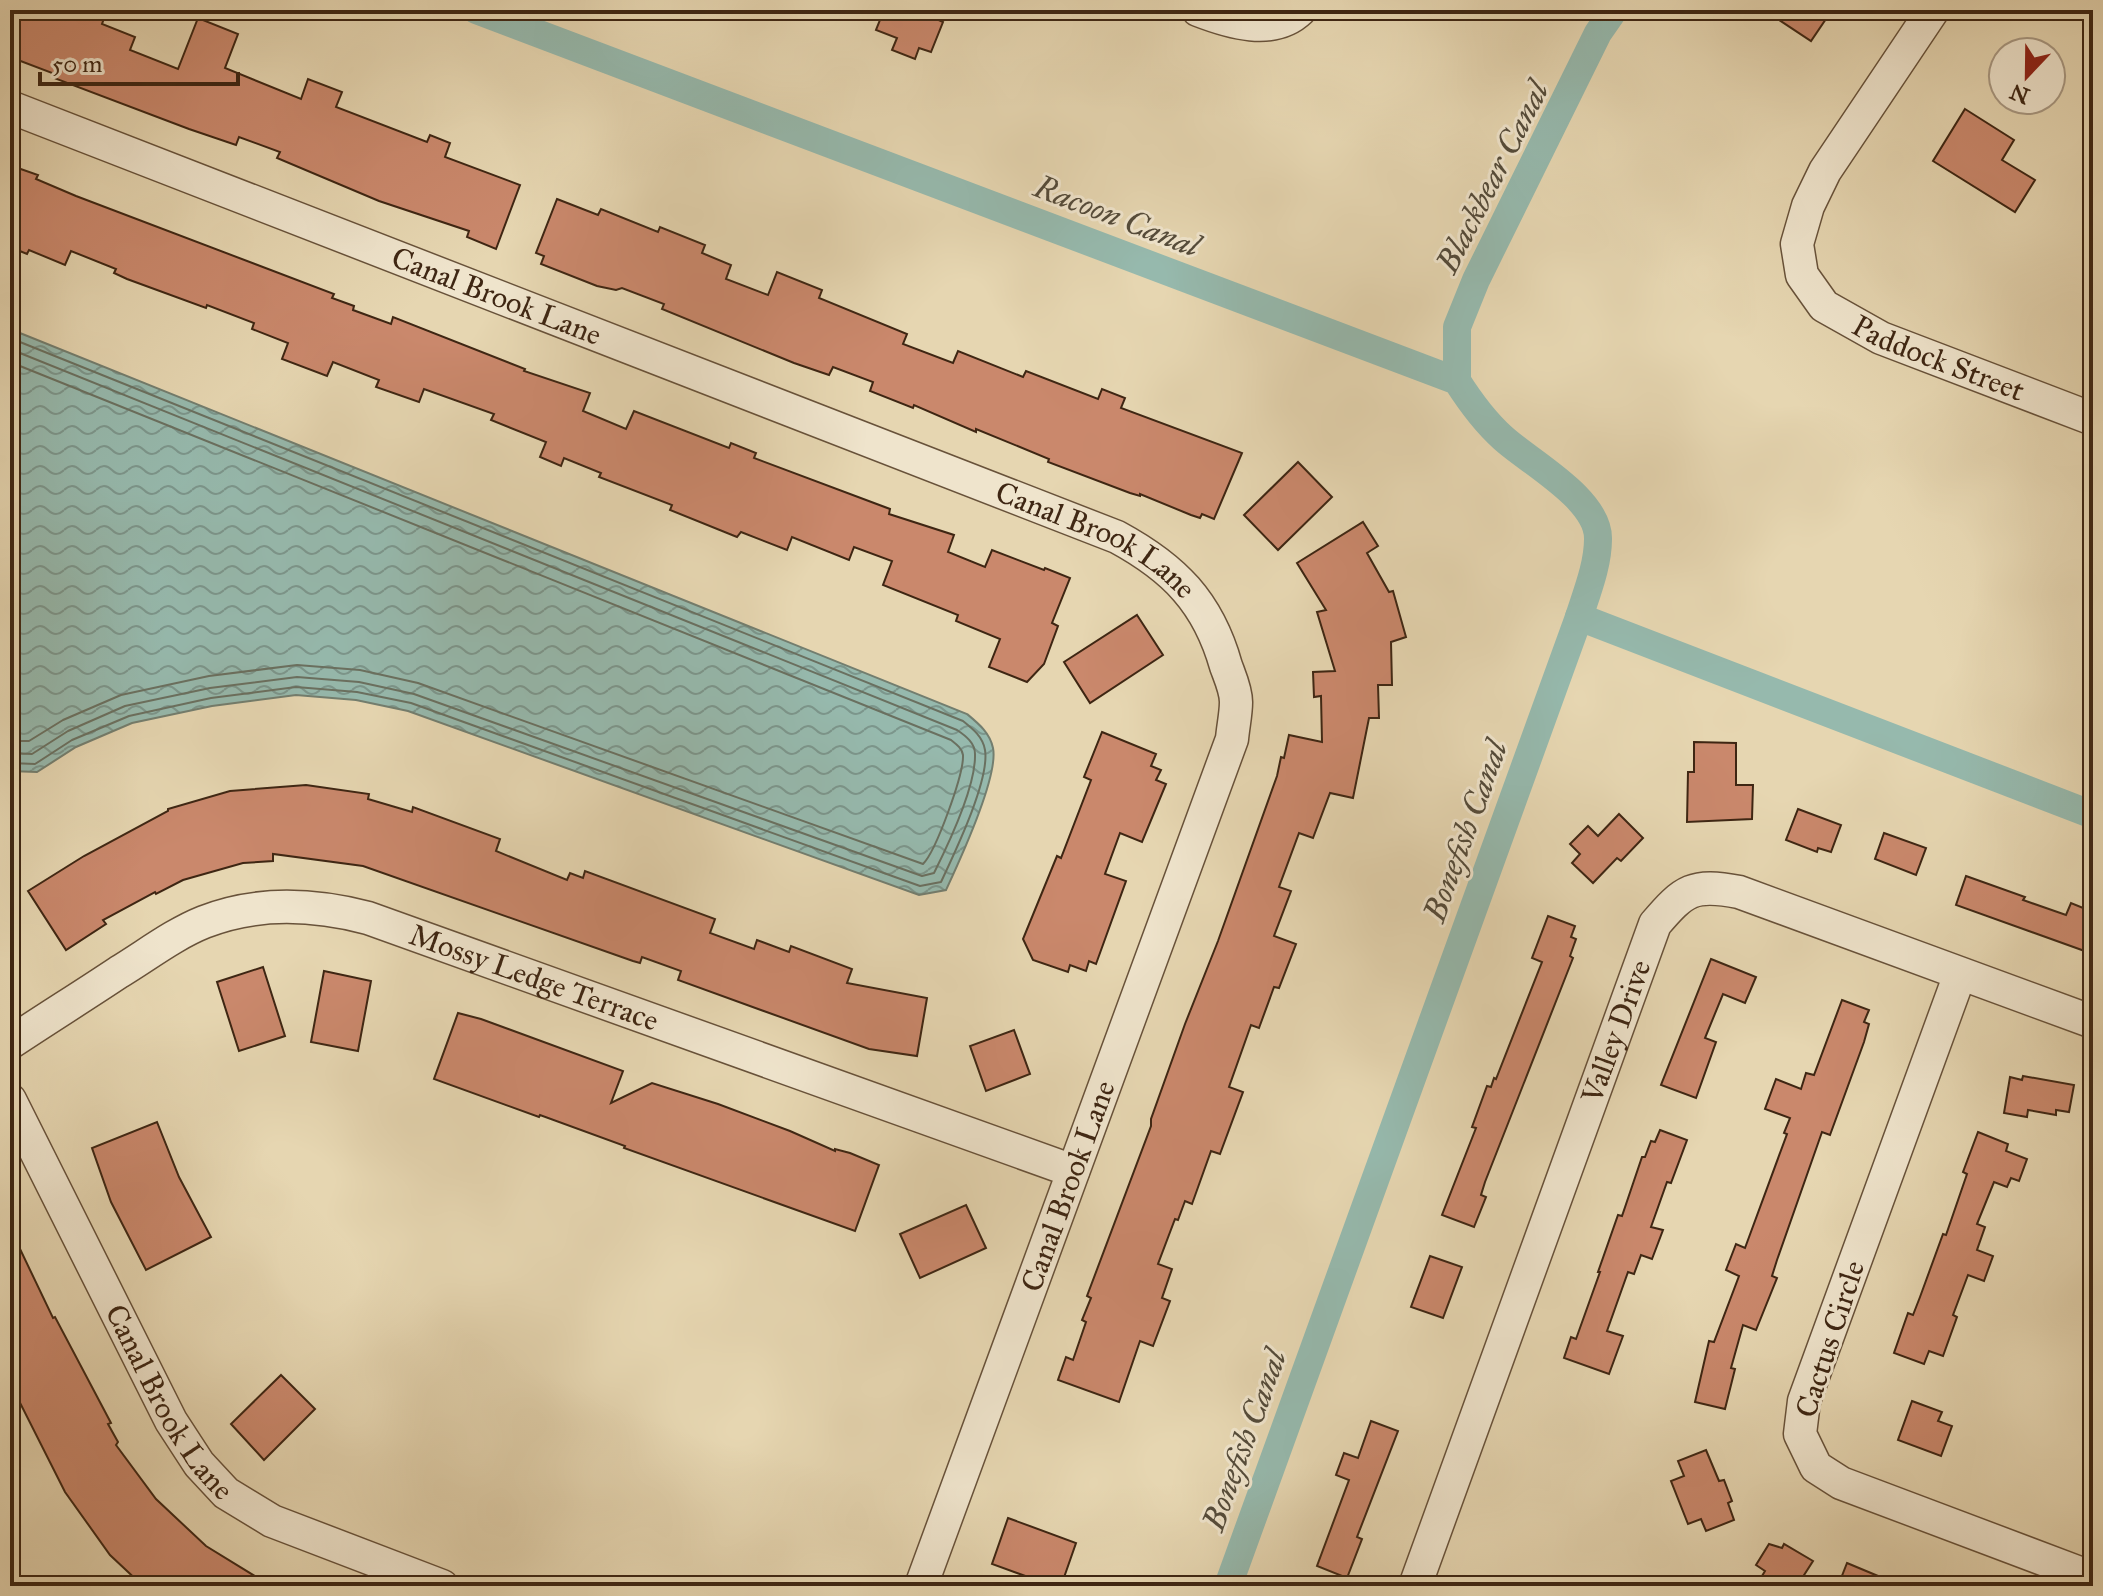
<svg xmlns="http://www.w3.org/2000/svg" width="2103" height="1596" viewBox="0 0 2103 1596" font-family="'IM FELL Great Primer',serif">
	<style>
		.water { fill: url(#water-waves); stroke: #737e6f; stroke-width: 2 }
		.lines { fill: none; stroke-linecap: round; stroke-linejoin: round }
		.shore { stroke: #6a7060; stroke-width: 2 }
		.canal { stroke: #96b9ad; stroke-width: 28 }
		.building { fill: #ca886c; stroke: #3e2613; stroke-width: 2 }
		.minor-casing { stroke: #68523a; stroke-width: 35 }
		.minor { stroke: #efe4cc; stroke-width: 32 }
		.labels { text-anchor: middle; stroke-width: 6; stroke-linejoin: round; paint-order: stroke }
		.street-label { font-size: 30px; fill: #3e2613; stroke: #efe4cc }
		.water-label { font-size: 32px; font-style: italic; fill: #544b3a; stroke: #efe4cc }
	</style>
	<defs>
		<pattern id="water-waves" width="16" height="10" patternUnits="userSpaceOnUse" patternTransform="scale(2)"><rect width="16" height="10" fill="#96b9ad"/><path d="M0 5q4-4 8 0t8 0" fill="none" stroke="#7c968c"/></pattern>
	</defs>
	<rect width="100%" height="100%" fill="#e6d6b1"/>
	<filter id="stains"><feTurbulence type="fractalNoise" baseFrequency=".0025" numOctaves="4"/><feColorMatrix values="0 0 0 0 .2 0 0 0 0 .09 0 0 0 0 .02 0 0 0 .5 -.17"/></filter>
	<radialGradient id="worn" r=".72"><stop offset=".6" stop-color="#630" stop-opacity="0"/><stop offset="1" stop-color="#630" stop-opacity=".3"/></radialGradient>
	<path class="water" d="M 10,329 L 967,714 C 979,724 990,733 993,748 C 999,777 959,862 946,890 L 919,895 L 408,711 L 356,700 L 296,695 L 212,706 L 132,723 L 76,747 L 37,772 L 10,771 Z"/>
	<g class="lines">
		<g class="shore">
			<path d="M 10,338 L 963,721 C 973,729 983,737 985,750 C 990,780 954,854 941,882 L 920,886 L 411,703 L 357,692 L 296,687 L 211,698 L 129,716 L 72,740 L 35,764 L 10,763"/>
			<path d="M 10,349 L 957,730 C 966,736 975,743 975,754 C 976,786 948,845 934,873 L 922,876 L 414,694 L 359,682 L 297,677 L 210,688 L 125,706 L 68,731 L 32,754 L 10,753"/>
			<path d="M 10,362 L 951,740 C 956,744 962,748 963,755 C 964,774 936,851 923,864 L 418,683 L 360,670 L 297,665 L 209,676 L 121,695 L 63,720 L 29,741 L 10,741"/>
		</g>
		<g class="canal">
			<path d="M 476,10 L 1457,381 C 1471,403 1484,421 1503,438 C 1529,462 1599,499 1598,539 C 1598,565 1587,592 1579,617"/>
			<polyline points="1457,381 1457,327 1476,280 1598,33 1614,10"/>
			<polyline points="1228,1586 1579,617 2093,815"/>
		</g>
	</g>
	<g class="building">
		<polygon points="10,10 107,10 102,24 135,37 130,50 178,69 198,18 238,34 225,68 301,99 308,79 342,92 336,107 427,142 430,135 450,143 445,157 520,185 496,249 467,237 469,231 379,201 277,158 280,152 239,137 236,145 189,129 54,78 55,74 10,57"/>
		<polygon points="884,10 932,10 930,16 943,22 931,52 919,48 915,59 892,50 897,38 876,30"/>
		<polygon points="1764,10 1832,10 1811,41"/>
		<polygon points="1965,109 2014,140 2002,160 2035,180 2015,212 1933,161"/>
		<polygon points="15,167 38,175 36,179 76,196 334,294 332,298 354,306 353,310 391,324 393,317 525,369 524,371 590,393 583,411 626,429 634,411 729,448 731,443 756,453 754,458 890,509 889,514 954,535 948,552 985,567 992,550 1044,570 1045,568 1070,578 1052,623 1058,626 1044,664 1027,682 989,667 1000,639 956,621 958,615 883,585 892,561 854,547 849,560 792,537 787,550 741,532 737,537 670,510 672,505 599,477 601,473 564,458 561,466 540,457 546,442 491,420 494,414 424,389 419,402 376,387 379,380 333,362 327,376 282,359 288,343 252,329 254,323 207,305 206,308 127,279 114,273 116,269 71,251 65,265 29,250 27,254 10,247 10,180"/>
		<polygon points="557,199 598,215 601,209 658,232 660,227 705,245 702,253 731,265 726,279 768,295 777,272 822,290 819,298 907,334 903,344 953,363 958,351 1023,377 1026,371 1098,399 1102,389 1125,398 1121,408 1242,453 1214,519 1202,514 1200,518 1191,515 1140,494 1140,496 1130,493 1048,462 1049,459 976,429 976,432 914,405 913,408 870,391 873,382 833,367 829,375 794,363 662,309 664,304 622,288 616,290 597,286 541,264 544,256 536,253"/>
		<polygon points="1298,462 1332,497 1278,550 1244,515"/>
		<polygon points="1363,522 1378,546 1367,553 1389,592 1393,591 1406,637 1391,642 1392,685 1378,685 1379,718 1369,718 1353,798 1330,793 1313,838 1299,833 1279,887 1291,891 1274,936 1296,944 1279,988 1274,987 1259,1028 1251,1025 1229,1087 1243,1092 1220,1154 1211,1151 1192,1204 1185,1201 1178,1220 1175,1219 1158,1264 1172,1269 1162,1298 1170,1301 1153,1346 1140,1341 1119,1402 1058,1380 1066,1357 1073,1360 1086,1322 1082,1320 1091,1298 1087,1296 1151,1126 1151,1119 1185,1024 1218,941 1277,776 1281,757 1284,758 1289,735 1322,742 1321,696 1314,697 1313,672 1335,671 1317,612 1326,610 1297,563"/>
		<polygon points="1137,615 1163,655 1090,703 1064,662"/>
		<polygon points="1102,732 1156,754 1151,766 1161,770 1156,780 1166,784 1142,842 1120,833 1105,874 1126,881 1096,964 1089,961 1086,971 1070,965 1068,972 1033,960 1023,939 1057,856 1061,858 1091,780 1084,777"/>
		<polygon points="1694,742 1736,743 1736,785 1753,785 1752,819 1687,822 1688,772 1694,772"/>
		<polygon points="306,785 369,794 368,799 412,812 413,807 500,839 496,851 567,880 570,873 583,878 585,871 715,919 710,933 754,949 757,940 789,952 791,946 852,969 847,983 927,998 917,1056 869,1049 678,980 681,971 642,957 640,963 633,961 363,866 273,854 273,861 243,863 183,880 156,894 155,892 103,920 106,924 66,950 28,891 84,856 168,811 168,809 230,791"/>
		<polygon points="1798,809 1841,825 1831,852 1818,848 1817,852 1786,840"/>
		<polygon points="1619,814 1643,838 1621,861 1617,858 1593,883 1572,863 1580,854 1570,844 1588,826 1598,836"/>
		<polygon points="1884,833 1926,848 1916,875 1875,859"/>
		<polygon points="1966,876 2025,897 2023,900 2066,915 2071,903 2093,912 2093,954 1956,905"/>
		<polygon points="1548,916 1575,926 1571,937 1576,939 1570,956 1573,958 1485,1182 1481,1195 1486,1197 1474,1227 1442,1215 1476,1128 1472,1127 1487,1086 1491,1087 1494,1078 1496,1079 1542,962 1532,958"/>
		<polygon points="1711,959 1756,977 1745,1003 1723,994 1705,1038 1716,1042 1696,1098 1661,1085"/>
		<polygon points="263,967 285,1036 239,1051 217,982"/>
		<polygon points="324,971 371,981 358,1051 311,1042"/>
		<polygon points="1842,1000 1869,1010 1864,1022 1869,1024 1864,1042 1830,1135 1822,1132 1777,1260 1772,1276 1777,1278 1756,1330 1743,1325 1731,1368 1735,1369 1725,1409 1695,1402 1709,1341 1714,1342 1739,1276 1726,1270 1736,1244 1745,1248 1787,1134 1784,1133 1790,1118 1765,1109 1776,1079 1801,1089 1806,1073 1814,1075"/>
		<polygon points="458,1013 481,1019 623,1071 611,1103 652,1083 718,1104 790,1131 835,1151 835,1149 850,1153 879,1165 855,1231 624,1148 625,1146 540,1115 539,1117 434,1079"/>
		<polygon points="1014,1030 1030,1074 986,1091 970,1046"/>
		<polygon points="2023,1076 2074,1085 2069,1112 2056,1110 2056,1115 2028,1110 2027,1117 2004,1113 2010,1077 2022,1080"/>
		<polygon points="157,1122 179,1177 211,1237 146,1270 111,1202 92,1148"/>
		<polygon points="1660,1130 1687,1140 1671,1183 1667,1182 1651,1227 1663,1230 1652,1259 1641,1255 1634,1274 1628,1272 1607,1331 1623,1336 1609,1374 1564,1358 1571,1337 1576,1339 1600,1272 1598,1272 1618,1215 1622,1216 1642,1157 1645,1157 1651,1141 1655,1142"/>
		<polygon points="1978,1132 2008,1144 2006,1151 2027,1159 2019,1181 2011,1178 2007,1187 1994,1182 1977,1224 1985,1227 1977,1250 1993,1256 1984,1281 1968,1275 1953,1315 1957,1317 1943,1356 1929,1351 1924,1364 1894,1353 1908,1313 1913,1315 1920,1297 1943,1234 1946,1235 1967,1174 1963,1172"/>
		<polygon points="966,1205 986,1248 920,1278 900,1234"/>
		<polygon points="10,1228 53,1318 55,1317 111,1423 108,1424 118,1442 116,1445 156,1499 206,1546 271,1586 143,1586 110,1555 65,1492 10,1383"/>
		<polygon points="1430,1256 1462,1267 1443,1318 1411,1307"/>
		<polygon points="281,1375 315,1409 264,1460 231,1424"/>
		<polygon points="1912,1401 1942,1412 1938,1421 1952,1426 1941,1456 1898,1440"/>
		<polygon points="1371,1421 1398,1431 1357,1537 1362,1539 1347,1578 1317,1566 1349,1480 1336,1475 1344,1453 1358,1458"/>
		<polygon points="1706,1450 1719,1481 1724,1480 1732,1501 1728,1503 1734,1520 1706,1531 1701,1519 1688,1524 1671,1481 1684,1476 1678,1461"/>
		<polygon points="1008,1518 1076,1543 1061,1586 1053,1586 992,1564"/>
		<polygon points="1769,1544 1782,1548 1784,1544 1813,1561 1797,1586 1756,1586 1765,1571 1756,1565"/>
		<polygon points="1847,1563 1902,1586 1838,1586"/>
	</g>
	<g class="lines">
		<g class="minor-casing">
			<g id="minor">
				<path d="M 1198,10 C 1229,22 1273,36 1300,10"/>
				<path id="s1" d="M 1933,10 L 1825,171 L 1808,206 L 1797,244 L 1802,275 L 1824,306 L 1881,338 L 2093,419"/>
				<path id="s2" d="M 10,107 L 1117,537 C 1174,568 1208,602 1226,666 C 1230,677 1236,690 1236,702 C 1236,714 1233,727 1232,739 L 921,1586"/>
				<polyline points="1960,974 1804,1401 1800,1434 1816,1467 1841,1483 2093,1578"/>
				<path id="s3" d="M 10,1043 C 46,1019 83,996 119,972 C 147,955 174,934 204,922 C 257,901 314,904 368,918 L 1073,1171"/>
				<path id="s4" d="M 10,1100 L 171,1421 L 199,1464 L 226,1493 L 272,1521 L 442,1586"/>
				<path id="s5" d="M 1415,1586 L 1655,924 C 1684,890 1693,883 1739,892 L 2093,1022"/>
			</g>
		</g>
		<use href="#minor" class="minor"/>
	</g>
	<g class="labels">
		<g class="street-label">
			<text dy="10" stroke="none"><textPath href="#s2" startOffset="522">Canal Brook Lane</textPath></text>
			<text dy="10" stroke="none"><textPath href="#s1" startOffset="468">Paddock Street</textPath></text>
			<text dy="10" stroke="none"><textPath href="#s2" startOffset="1170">Canal Brook Lane</textPath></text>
			<text dy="10" stroke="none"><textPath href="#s3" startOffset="572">Mossy Ledge Terrace</textPath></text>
			<text dy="10" stroke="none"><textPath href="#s5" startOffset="590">Valley Drive</textPath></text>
			<text transform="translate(1068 1186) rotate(-70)" y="10">Canal Brook Lane</text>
			<text transform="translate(1830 1339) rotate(-72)" y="10">Cactus Circle</text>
			<text dy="10" stroke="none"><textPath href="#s4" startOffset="342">Canal Brook Lane</textPath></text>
		</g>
		<g class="water-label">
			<text transform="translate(1492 177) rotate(-63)" y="11">Blackbear Canal</text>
			<text transform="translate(1117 216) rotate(21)" y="11">Racoon Canal</text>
			<text transform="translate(1465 831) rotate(-70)" y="11">Bonefish Canal</text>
			<text transform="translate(1244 1440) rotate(-70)" y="11">Bonefish Canal</text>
		</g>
	</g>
	<rect width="2103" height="1596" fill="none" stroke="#e6d6b1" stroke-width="40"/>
	<rect x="12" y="12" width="2079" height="1572" fill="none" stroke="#3e2613" stroke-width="4"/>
	<rect x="20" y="20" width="2063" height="1556" fill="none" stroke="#3e2613" stroke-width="2"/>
	<g transform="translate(2027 76) rotate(202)"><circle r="38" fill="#efe4cc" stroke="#a89882" stroke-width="2"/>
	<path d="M0-6L14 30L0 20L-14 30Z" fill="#8f2418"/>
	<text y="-12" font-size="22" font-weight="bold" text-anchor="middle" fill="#3e2613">N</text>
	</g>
	<path d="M40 72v12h198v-12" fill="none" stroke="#3e2613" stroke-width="4"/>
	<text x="52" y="72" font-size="24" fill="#3e2613" stroke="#efe4cc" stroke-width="6" paint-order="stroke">50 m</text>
	<rect width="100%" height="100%" filter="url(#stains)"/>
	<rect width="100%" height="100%" fill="url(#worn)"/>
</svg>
